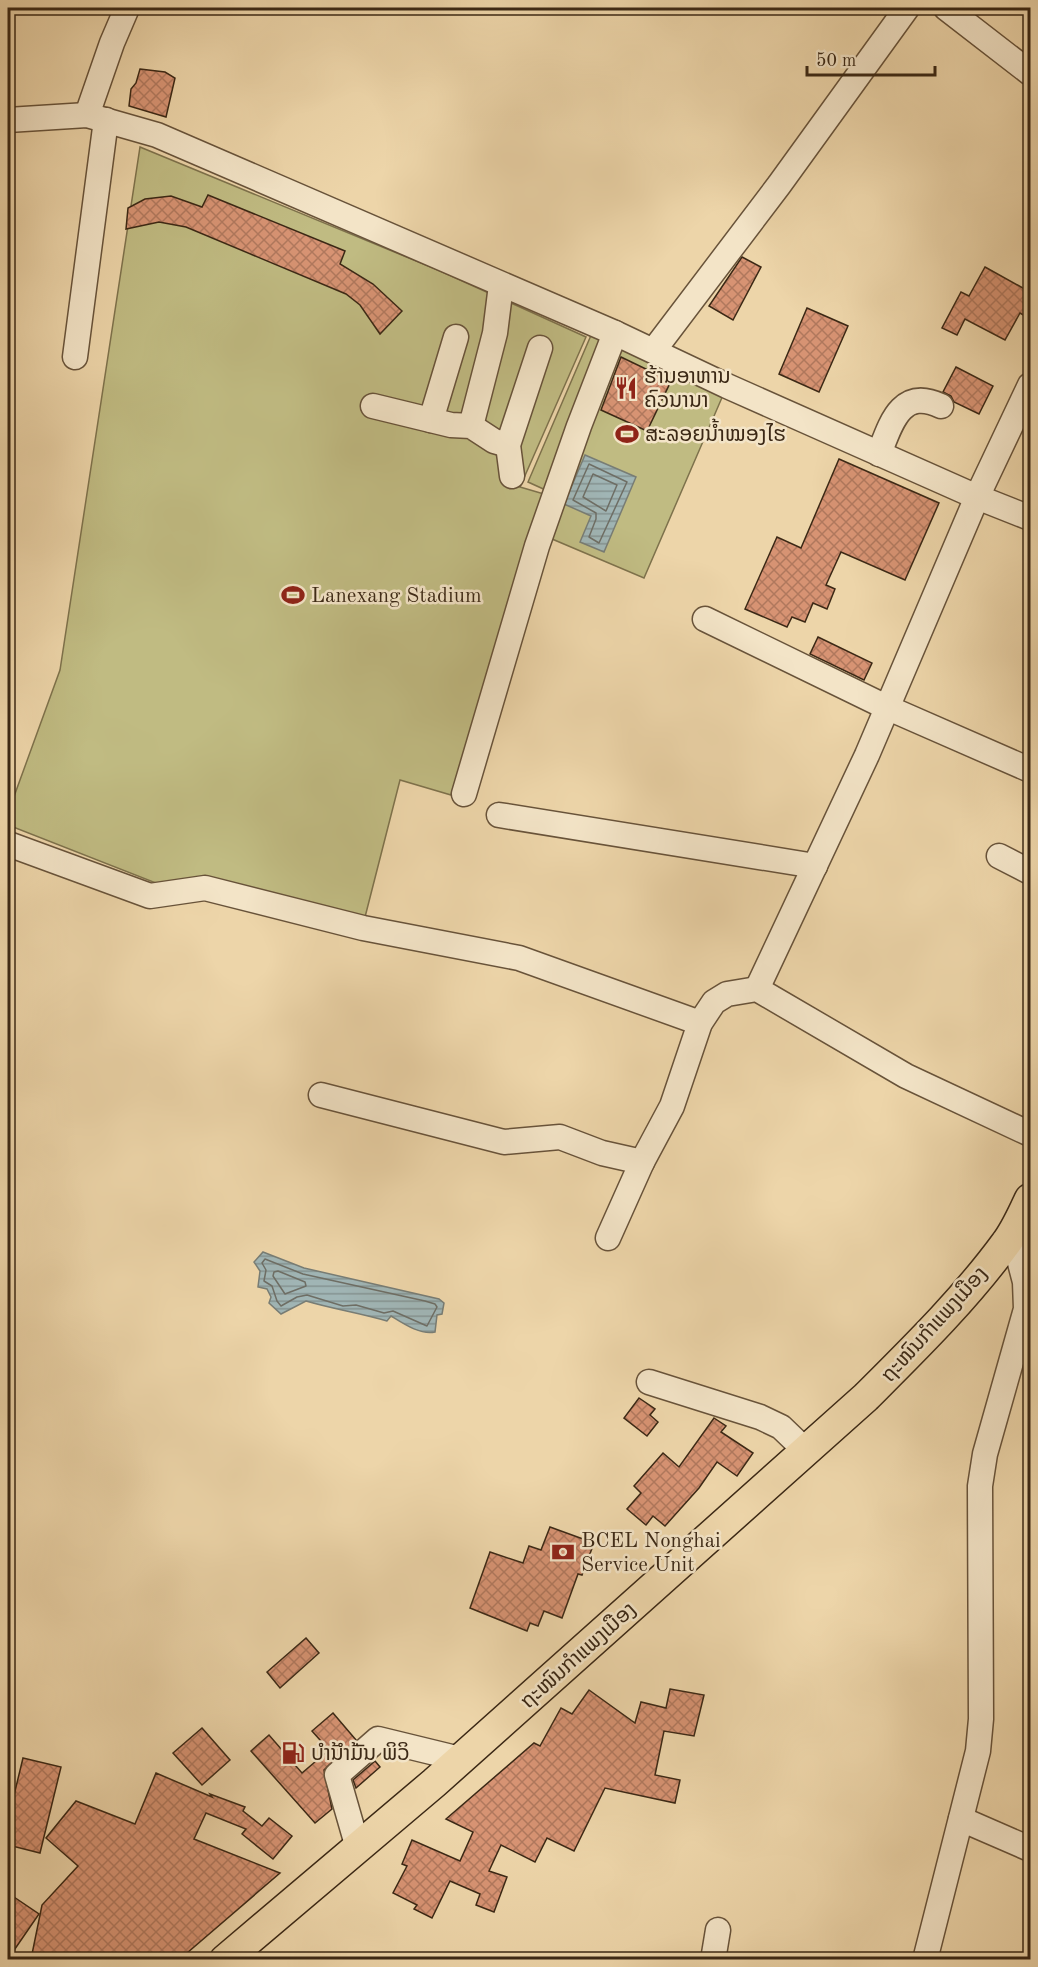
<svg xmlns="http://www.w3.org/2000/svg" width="1038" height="1967" viewBox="0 0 1038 1967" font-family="'Old Standard TT','Noto Sans Lao',serif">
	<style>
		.garden { fill: #c0bb82; stroke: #7e724c; stroke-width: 1.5 }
		.water { fill: url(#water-rules); stroke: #787d75; stroke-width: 1.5 }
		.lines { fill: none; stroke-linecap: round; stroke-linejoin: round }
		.shore { stroke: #6e6e65; stroke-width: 1.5 }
		.building { fill: url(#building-cross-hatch); stroke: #3b2815; stroke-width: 1.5 }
		.minor-casing { stroke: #68533a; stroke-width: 27 }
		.major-casing { stroke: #3b2815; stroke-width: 33 }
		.minor { stroke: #f3e4c7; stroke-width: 24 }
		.major { stroke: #edd5a9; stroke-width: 30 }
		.labels { text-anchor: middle; stroke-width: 5; stroke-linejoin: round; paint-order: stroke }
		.poi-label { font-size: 21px; fill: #3b2815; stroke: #f3e4c7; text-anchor: start }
		.street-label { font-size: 21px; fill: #3b2815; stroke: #f3e4c7 }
	</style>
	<defs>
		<pattern id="water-rules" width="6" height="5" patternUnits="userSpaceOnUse" patternTransform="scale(1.5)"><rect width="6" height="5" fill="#a0b5b5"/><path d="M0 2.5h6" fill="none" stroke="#849392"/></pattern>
		<pattern id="building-cross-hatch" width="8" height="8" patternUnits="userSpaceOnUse" patternTransform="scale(1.5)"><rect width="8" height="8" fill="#d79373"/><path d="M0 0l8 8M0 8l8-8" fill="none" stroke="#b0785d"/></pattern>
	</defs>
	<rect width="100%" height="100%" fill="#edd5a9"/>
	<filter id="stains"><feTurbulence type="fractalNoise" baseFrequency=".00333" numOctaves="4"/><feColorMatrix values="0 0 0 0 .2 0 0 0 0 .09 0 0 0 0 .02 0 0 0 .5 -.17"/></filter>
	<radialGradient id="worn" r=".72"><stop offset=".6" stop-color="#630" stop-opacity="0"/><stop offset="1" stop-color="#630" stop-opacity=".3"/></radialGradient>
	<g class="garden">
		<polygon points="140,147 438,270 586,337 520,487 544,494 451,795 400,780 364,921 192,878 171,889 8,825 8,813 60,670"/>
		<polygon points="595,326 727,386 644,578 545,536 561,497 528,482"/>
	</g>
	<g class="water">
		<polygon points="585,455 636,477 604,552 580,542 591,516 564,504"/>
		<path d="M 263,1252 L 304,1268 L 439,1299 L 444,1303 L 442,1314 L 437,1315 L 435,1332 C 420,1335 404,1324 391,1316 L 387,1321 C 360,1313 333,1309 306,1301 L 281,1314 L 269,1303 L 271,1297 L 267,1289 L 258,1287 L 260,1271 L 254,1262 Z"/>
	</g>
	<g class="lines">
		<g class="shore">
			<polygon points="589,464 627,482 599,543 589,537 596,519 596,513 573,500"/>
			<polygon points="593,474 617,485 606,511 583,497"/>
			<polygon points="265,1259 303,1274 425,1301 435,1304 437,1307 427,1326 393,1311 384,1313 356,1305 343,1306 307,1295 297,1297 281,1306 277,1301 272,1286 264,1281 266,1270 262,1263"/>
			<polygon points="278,1271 305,1282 306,1286 285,1294 273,1276 274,1272"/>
		</g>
	</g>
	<g class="building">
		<polygon points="140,69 165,72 175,78 166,117 129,106 131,89 136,83"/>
		<polygon points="208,195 345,251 340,264 373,284 402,311 380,334 360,305 346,294 186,227 159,222 126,229 128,208 145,199 171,196 202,207"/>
		<polygon points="742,257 761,267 733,320 709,306"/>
		<polygon points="985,267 1030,292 1030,319 1020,313 1005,340 965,319 957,335 942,328 961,292 969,296"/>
		<polygon points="807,308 848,326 819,392 779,374"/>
		<polygon points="621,357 671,381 647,431 601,410"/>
		<polygon points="956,367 993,386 979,414 954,402 951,396 943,392"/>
		<polygon points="839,459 939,503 905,580 841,552 826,585 835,589 827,609 813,603 805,622 792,617 787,627 745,609 777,537 801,548"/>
		<polygon points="818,637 872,663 864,680 810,654"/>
		<polygon points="639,1398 655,1409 650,1415 658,1422 647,1436 624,1418"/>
		<polygon points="714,1418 726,1426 721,1432 753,1453 737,1476 717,1462 699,1488 665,1526 653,1516 646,1525 627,1509 641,1493 634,1486 663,1453 679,1467"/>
		<polygon points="550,1527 594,1543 582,1575 578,1574 562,1618 544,1611 538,1626 530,1623 527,1631 470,1608 490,1552 523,1563 529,1546 541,1550"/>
		<polygon points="306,1638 319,1653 280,1688 267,1672"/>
		<polygon points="670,1689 704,1695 694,1736 664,1731 655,1775 680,1780 675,1803 605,1788 574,1851 547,1838 535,1862 501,1845 489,1871 507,1877 494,1912 476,1905 480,1894 450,1881 432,1918 414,1909 417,1905 393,1893 407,1866 402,1864 412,1840 460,1861 473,1832 446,1819 534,1743 540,1746 561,1708 572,1714 589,1690 635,1723 641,1702 666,1708"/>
		<polygon points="333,1713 356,1740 324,1770 332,1809 315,1823 251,1751 269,1735 302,1773 329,1750 312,1731"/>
		<polygon points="202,1728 230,1760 202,1785 173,1753"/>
		<polygon points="23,1758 61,1767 40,1853 8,1845 8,1820"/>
		<polygon points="375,1761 380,1767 356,1788 353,1780"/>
		<polygon points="156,1773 212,1797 210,1794 245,1807 243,1811 262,1826 269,1818 292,1836 273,1859 242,1834 246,1829 206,1813 194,1839 280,1873 180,1959 92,1959 85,1953 80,1959 31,1959 42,1905 78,1866 46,1838 76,1801 135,1824"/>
		<polygon points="8,1893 39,1914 8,1959"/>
	</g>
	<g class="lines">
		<g class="minor-casing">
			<g id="minor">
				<polyline points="946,8 1030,73"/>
				<polyline points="87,115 112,43 127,8"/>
				<polyline points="8,120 87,115 157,135 615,333 727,386 977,497 1030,518"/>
				<polyline points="654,350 779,185 907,8"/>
				<polyline points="75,357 106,120"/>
				<polyline points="373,406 451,425 471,426 494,441 508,445"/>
				<polyline points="431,420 456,337"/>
				<polyline points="471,426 495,333 501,285"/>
				<path d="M 879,454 C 891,423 901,387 941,406"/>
				<polyline points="512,476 508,445 540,348"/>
				<polyline points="705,619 886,707 1030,770"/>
				<polyline points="464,794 537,546 579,426 615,333"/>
				<polyline points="499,815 815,866"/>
				<polyline points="11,845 150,896 205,888 363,928 519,958 700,1023"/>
				<polyline points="999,856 1030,872"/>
				<polyline points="757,989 867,755 977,497 1030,385"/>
				<polyline points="321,1095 504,1142 560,1137 602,1153 642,1162"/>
				<polyline points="608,1238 642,1162 672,1106 700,1023 714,1002 727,994 757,989 906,1076 1030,1134"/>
				<polyline points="649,1382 760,1417 781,1427 806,1451"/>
				<polyline points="961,1819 1030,1849"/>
				<polyline points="358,1848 337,1775 378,1739 460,1759"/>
				<polyline points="713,1960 718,1930"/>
				<polyline points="925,1960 978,1751 981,1719 980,1486 985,1454 1026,1309 1025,1282 1019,1259 1007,1241"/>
			</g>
		</g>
		<g class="major-casing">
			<path id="major" d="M 225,1960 L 434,1783 L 866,1397 C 915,1348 965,1299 1006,1243 C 1016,1230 1023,1213 1030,1199"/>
		</g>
		<use href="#minor" class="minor"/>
		<use href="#major" class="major"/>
	</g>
	<defs>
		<g id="restaurant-bare" transform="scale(1.8)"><path d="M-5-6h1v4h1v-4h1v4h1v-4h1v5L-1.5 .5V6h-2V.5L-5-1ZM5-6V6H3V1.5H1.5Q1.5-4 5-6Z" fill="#8f2418" stroke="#f3e4c7" stroke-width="2.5" paint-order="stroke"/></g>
		<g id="stadium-bare" transform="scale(1.8)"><path d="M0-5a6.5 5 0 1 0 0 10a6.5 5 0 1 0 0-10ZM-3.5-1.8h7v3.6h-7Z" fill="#8f2418" stroke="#f3e4c7" stroke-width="2.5" paint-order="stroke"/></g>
		<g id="bank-bare" transform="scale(1.8)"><path d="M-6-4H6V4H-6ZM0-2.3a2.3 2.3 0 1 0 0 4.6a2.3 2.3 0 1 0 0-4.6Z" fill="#8f2418" stroke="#f3e4c7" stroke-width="2.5" paint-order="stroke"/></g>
		<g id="fuel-bare" transform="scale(1.8)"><path d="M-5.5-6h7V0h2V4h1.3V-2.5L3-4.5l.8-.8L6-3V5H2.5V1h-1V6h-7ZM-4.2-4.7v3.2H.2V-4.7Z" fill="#8f2418" stroke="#f3e4c7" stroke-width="2.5" paint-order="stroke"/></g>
	</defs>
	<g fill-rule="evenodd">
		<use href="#restaurant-bare" x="626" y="388"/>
		<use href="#stadium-bare" x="627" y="434"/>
		<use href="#stadium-bare" x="293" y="595"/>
		<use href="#bank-bare" x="563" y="1552"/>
		<use href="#fuel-bare" x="293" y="1753"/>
	</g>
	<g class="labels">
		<g class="poi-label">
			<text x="644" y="383">ຮ້ານອາຫານ<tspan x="644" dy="24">ຄົວນານາ</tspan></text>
			<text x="645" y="441">ສະລອຍນ້ຳໝອງໄຮ</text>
			<text x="311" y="602">Lanexang Stadium</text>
			<text x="581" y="1547">BCEL Nonghai<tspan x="581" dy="24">Service Unit</tspan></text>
			<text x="311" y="1760">ບຳ້ນຳ້ມັນ ພິວິ</text>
		</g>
		<g class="street-label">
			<text transform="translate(934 1324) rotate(-48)" y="7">ຖະໜົນກຳແພງເມືອງ</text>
			<text transform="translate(578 1655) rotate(-42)" y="7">ຖະໜົນກຳແພງເມືອງ</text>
		</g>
	</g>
	<rect width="1038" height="1967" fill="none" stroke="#edd5a9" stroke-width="30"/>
	<rect x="9" y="9" width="1020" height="1949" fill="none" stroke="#3b2815" stroke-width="3"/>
	<rect x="15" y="15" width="1008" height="1937" fill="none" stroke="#3b2815" stroke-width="1.5"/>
	<path d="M807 66v9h128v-9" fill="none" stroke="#3b2815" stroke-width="3"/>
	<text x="816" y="66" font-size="18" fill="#3b2815" stroke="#f3e4c7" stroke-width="4.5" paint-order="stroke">50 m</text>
	<rect width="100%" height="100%" filter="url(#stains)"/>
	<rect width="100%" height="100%" fill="url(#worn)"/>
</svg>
